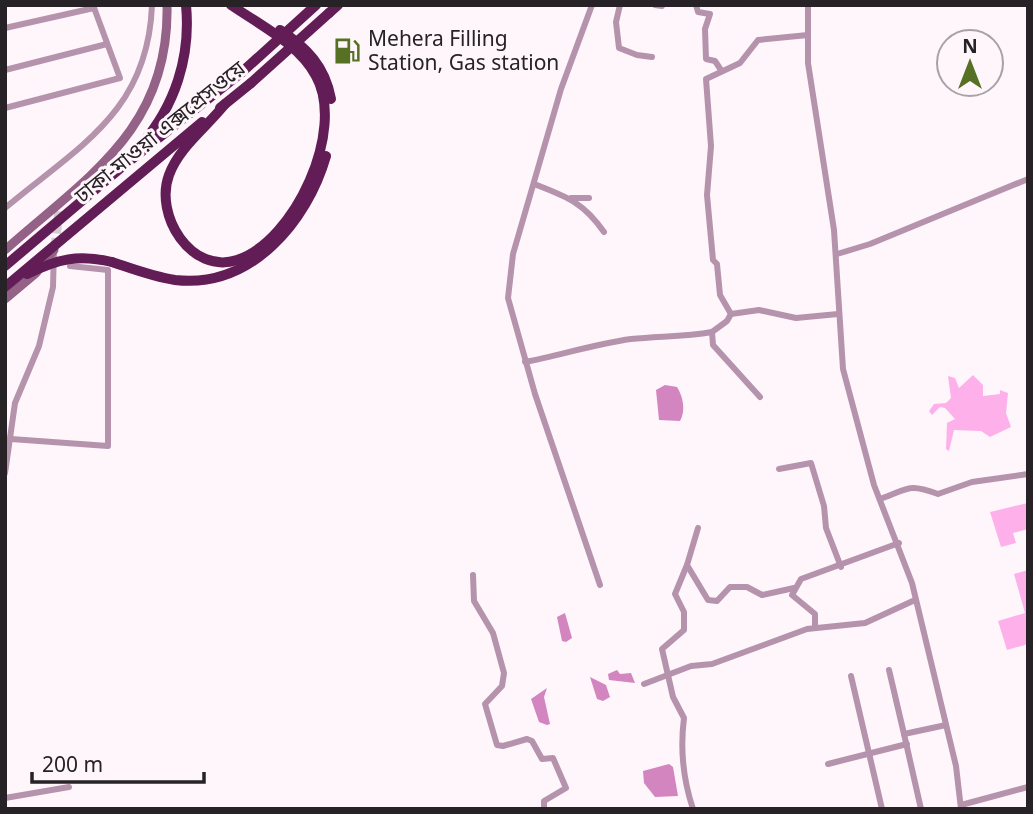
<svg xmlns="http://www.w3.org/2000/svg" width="1033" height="814" viewBox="0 0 1033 814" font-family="'Noto Sans','Noto Sans Bengali',sans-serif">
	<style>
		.green { fill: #feb0eb }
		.water { fill: #d385c0 }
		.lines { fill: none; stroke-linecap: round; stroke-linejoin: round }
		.secondary-tunnel { stroke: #d3ccd0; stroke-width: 9; stroke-dasharray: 9 4.5; stroke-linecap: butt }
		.minor { stroke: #b693ad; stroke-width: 6 }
		.secondary { stroke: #946187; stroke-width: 9 }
		.motorway { stroke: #631d56; stroke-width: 10 }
		.motorway-bridge { stroke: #631d56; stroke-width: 10 }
		.labels { text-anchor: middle; stroke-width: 6; stroke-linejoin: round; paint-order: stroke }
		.poi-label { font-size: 21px; fill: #262225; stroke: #fef6fb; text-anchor: start }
		.street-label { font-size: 21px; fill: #262225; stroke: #fef6fb }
	</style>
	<rect width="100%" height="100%" fill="#fef6fb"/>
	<g class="green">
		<polygon points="973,375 983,385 983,396 1000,394 1000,390 1008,393 1006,413 1011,427 990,437 981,431 954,430 949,451 946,449 947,423 955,419 945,408 940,407 932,415 929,411 934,404 946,403 951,398 948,376 955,378 959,388"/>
		<polygon points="1028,503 1028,529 1013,533 1016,543 1001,547 990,512"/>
		<polygon points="1028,570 1028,644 1007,650 998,621 1025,613 1014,574"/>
	</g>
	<g class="water">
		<path d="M 665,385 L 677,387 C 683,396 686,411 680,421 L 659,420 L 656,390 Z"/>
		<polygon points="565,613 572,638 566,642 562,641 557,617"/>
		<polygon points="617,670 620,674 631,673 635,683 609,680 608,674"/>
		<polygon points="590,677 606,685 610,697 603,701 597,699"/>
		<polygon points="547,688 544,697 550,724 547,725 539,722 531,699"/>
		<polygon points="669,764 673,767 678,796 655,797 644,783 643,771"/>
	</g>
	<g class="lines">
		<polyline class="secondary-tunnel" points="55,247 59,211"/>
		<g class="minor">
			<polyline points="592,5 561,89 513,254 508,298 535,394 600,585"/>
			<polyline points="620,5 616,22 619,48 637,55 652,57"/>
			<polyline points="655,5 662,6"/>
			<polyline points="696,5 698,12 710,14 705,29 706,59 715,61 721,70"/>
			<polyline points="808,5 808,63 834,230 843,369 874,485 912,583 956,766 961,809"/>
			<polyline points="5,28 94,8"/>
			<polyline points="808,35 758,40 740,63 706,79 711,146 707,195 713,260 717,264 720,295 731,314 759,310 796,318 838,314"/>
			<polyline points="5,70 107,44"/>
			<polyline points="5,108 120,78 93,5"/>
			<path d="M 534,184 C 567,197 583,202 604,232"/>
			<polyline points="571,198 589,198"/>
			<path d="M 5,208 C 79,146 148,112 152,5"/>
			<polyline points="837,254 870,244 1028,179"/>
			<polyline points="731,314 727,321 712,332 713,345 760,397"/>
			<path d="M 525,362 C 561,355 595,344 631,339 C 659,336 684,337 712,332"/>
			<polyline points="11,439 108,446 108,270 70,266"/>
			<polyline points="779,469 811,463 824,506 826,528 841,567"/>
			<polyline points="5,473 15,403 39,346 53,287 54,250"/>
			<path d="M 880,499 C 908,490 906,482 938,494 L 972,482 L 1028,474"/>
			<polyline points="698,528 687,565 708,600 717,601 730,587 747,587 762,595 794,588"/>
			<path d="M 687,565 L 675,594 L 684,612 L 684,630 L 662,649 L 673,697 L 684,718 C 680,749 683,779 693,809"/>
			<polyline points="473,575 474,601 493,633 504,673 502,686 485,704 497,745 503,746 527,739 532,741 542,759 553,758 566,788 544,801 544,809"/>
			<polyline points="815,628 815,614 792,595 801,579 899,543"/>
			<polyline points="889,670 904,734"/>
			<polyline points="851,676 882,809"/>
			<polyline points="644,684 691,666 712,664 807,629 865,623 915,600"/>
			<polyline points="828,764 907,744"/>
			<polyline points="5,798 69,787"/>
			<polyline points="961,805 1028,787"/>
			<polyline points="921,809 904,734 946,725"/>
		</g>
		<g class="secondary">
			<path d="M 5,250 C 87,177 170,129 167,5"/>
			<polyline points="5,299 36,273 54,250"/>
		</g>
		<g class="motorway">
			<polyline points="329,13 338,5"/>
			<path d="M 280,30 C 307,48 325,66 331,99"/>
			<path d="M 225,104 C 207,127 179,147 169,175 C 154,215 191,275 237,260 C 295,241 346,130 316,76 C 299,44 260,25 231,5"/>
			<polyline points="220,108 251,83"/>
			<path d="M 141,145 C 175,106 191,57 186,5"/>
			<path d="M 112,262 C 133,269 154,277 175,280 C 251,289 307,222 326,156"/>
			<polyline points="5,266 123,166 242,72"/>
			<polyline points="5,287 202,122"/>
		</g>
		<g class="motorway-bridge">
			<polyline points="242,72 316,5"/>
			<polyline points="251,83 329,13"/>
			<path d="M 27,274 C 58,259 78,254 112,262"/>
		</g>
	</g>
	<defs>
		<g id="fuel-bare" transform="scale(2.1)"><path d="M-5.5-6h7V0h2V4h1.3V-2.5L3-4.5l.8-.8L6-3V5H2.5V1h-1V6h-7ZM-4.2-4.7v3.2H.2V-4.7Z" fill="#577124" stroke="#fef6fb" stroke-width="2.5" paint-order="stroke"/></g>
	</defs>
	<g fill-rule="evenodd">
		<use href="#fuel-bare" x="347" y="51"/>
	</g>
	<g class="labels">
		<g class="poi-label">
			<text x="368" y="46">Mehera Filling<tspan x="368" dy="24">Station, Gas station</tspan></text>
		</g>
		<g class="street-label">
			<text transform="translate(160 132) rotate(-39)" y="7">ঢাকা-মাওয়া এক্সপ্রেসওয়ে</text>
		</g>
	</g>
	<rect width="1033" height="814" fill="none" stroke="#262225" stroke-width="14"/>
	<g transform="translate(970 63)"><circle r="33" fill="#fef6fb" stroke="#a8a1a5" stroke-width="2"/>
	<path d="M0-5L12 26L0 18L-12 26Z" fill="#577124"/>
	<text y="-10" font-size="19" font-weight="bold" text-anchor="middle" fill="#262225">N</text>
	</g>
	<path d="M32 772v10h172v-10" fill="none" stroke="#262225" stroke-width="3.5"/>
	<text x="42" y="772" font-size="21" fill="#262225" stroke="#fef6fb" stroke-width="5" paint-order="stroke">200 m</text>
</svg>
